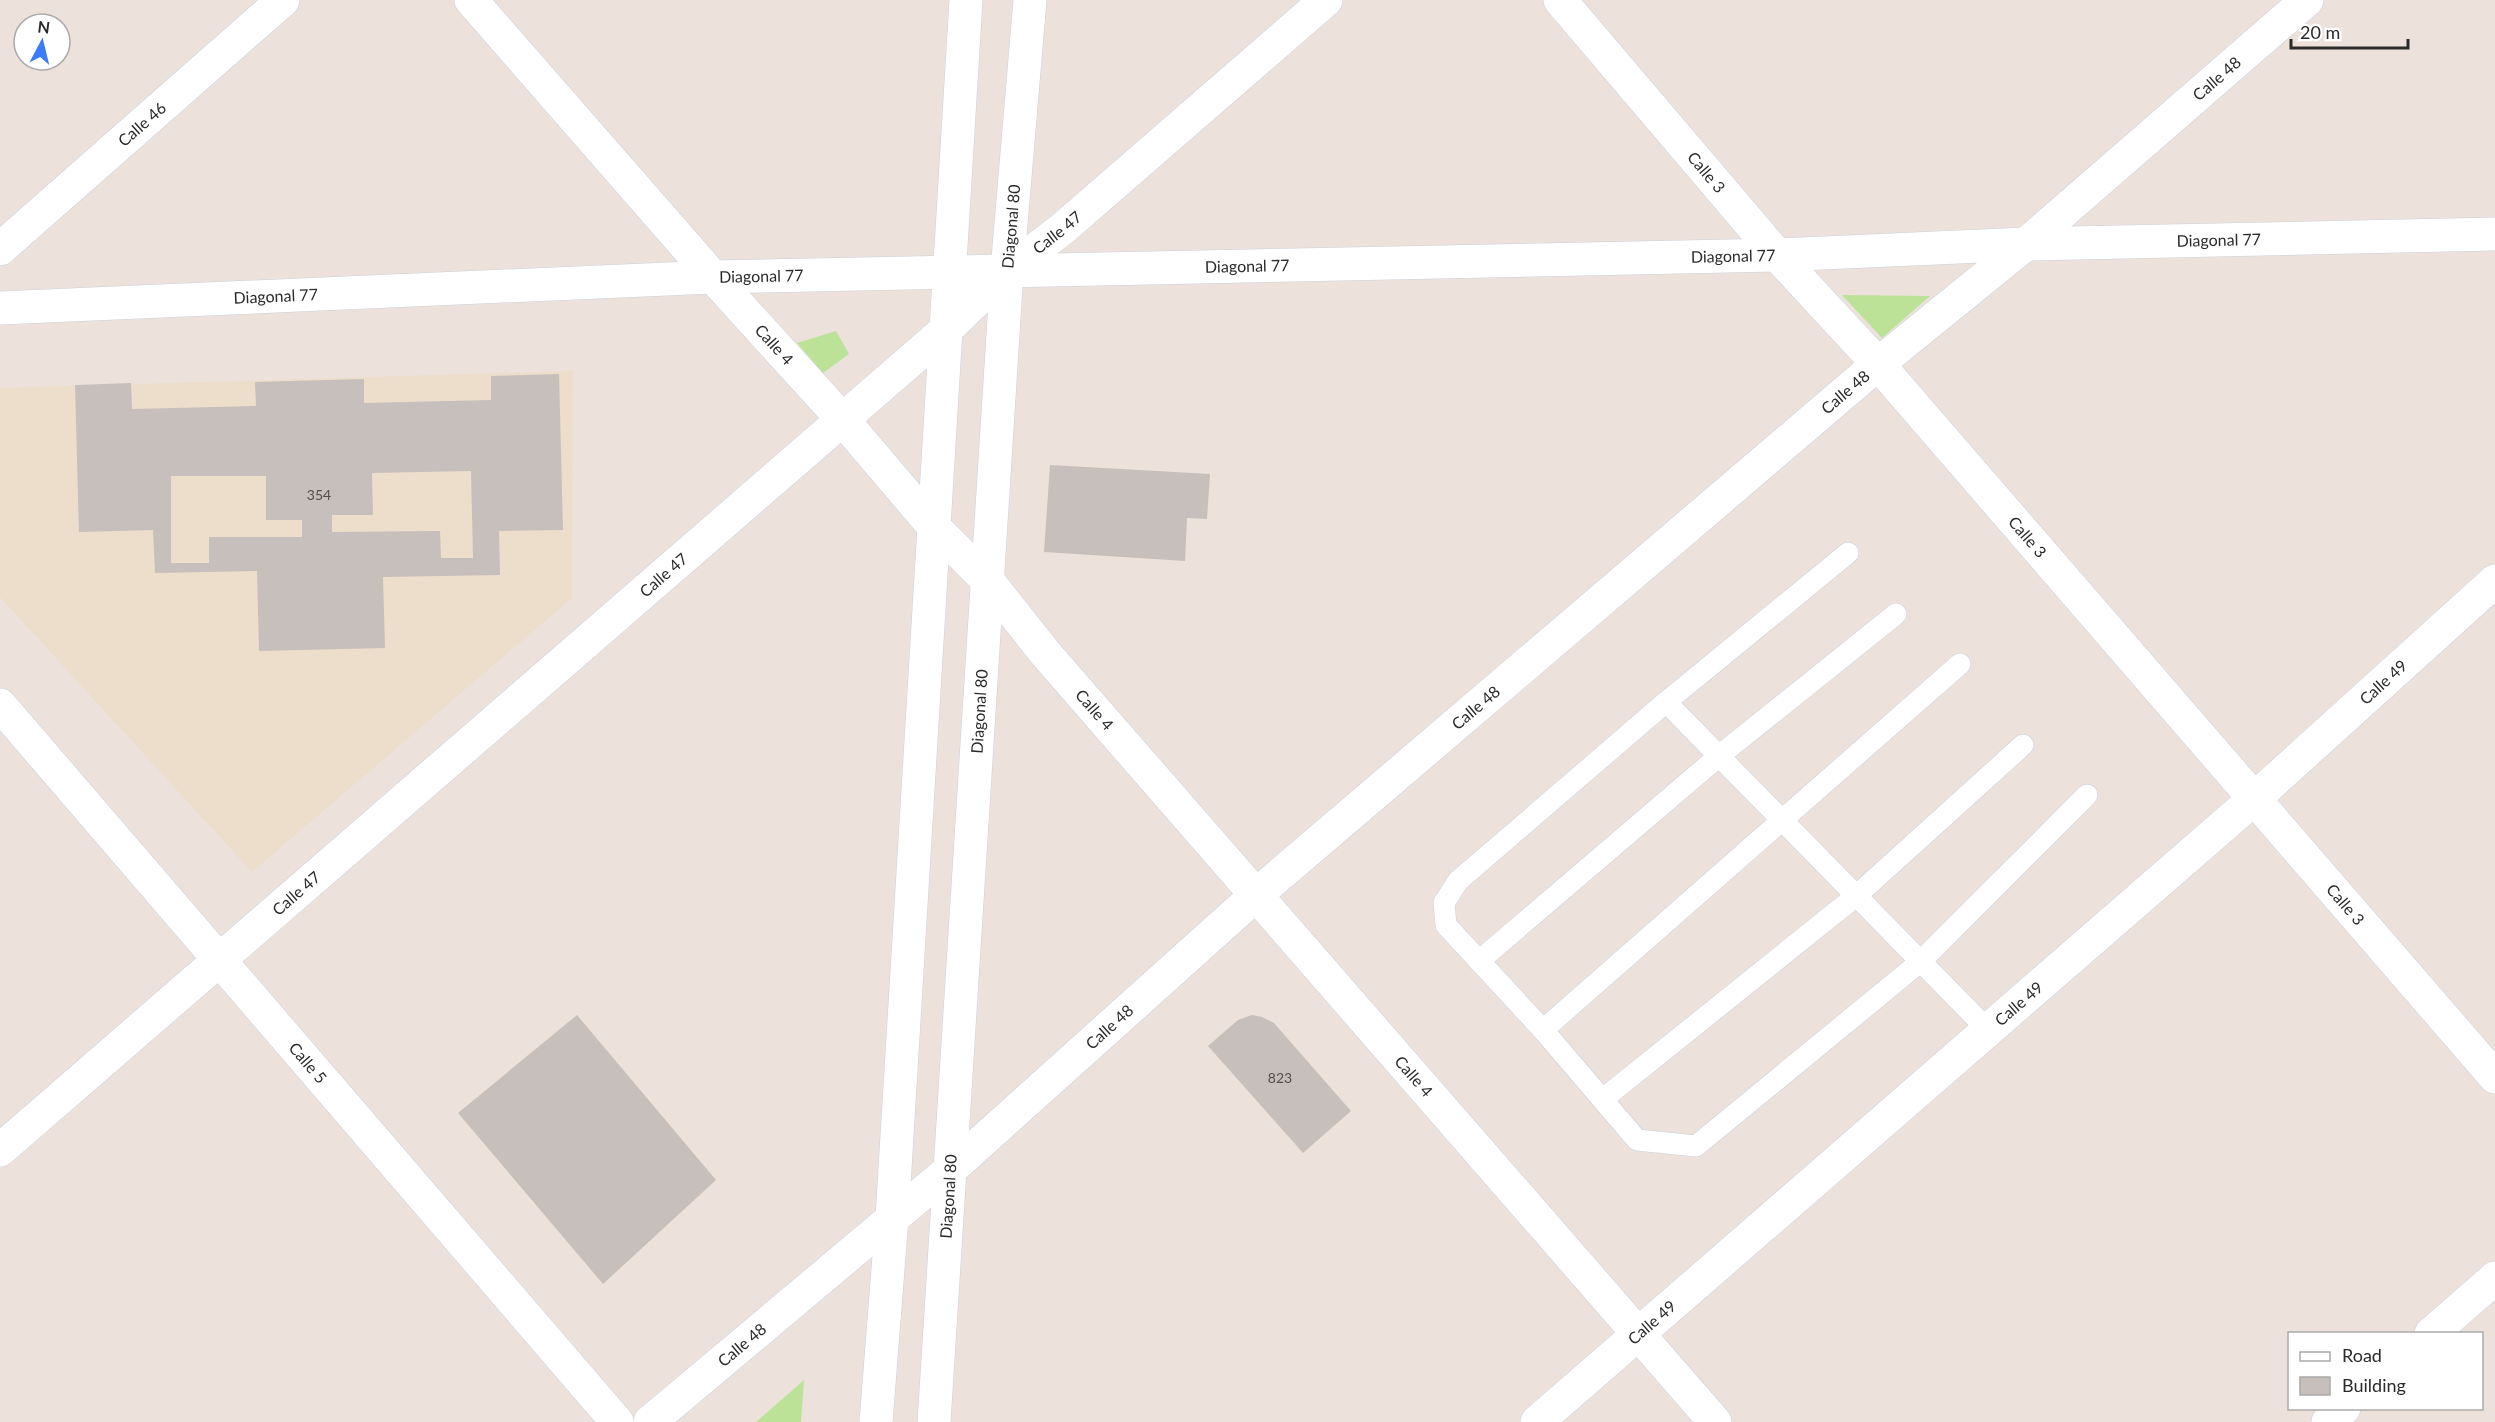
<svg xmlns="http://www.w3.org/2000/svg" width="2495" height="1422" viewBox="0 0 2495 1422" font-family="Lato,sans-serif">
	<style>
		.education { fill: #edddcb }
		.green { fill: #bce298 }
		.building { fill: #c7bfbb; fill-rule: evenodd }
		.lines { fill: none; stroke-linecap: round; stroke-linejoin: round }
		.lane-casing { stroke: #cad0db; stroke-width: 22 }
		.street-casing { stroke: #cad0db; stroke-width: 34 }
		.secondary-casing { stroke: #cad0db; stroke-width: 34 }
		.lane { stroke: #fff; stroke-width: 21 }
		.street { stroke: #fff; stroke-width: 33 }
		.secondary { stroke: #fff; stroke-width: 33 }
		.labels { text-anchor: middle; stroke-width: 4.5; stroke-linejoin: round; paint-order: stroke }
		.number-label { font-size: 14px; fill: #514f4e }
		.street-label { font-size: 16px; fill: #2a2a2a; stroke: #fff }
	</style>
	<rect width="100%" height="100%" fill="#ece2db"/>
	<polygon class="education" points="573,371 572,598 252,872 0,597 0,388"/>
	<g class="green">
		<polygon points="1842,295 1930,296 1882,338"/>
		<polygon points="836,331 849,354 823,373 797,343"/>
		<polygon points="804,1380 801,1422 756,1422"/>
	</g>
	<g class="building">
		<path d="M 559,374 L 563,530 L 499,531 L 500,575 L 383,577 L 385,648 L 259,651 L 257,571 L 155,573 L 153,530 L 79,532 L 75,385 L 131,383 L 132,409 L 256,406 L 255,382 L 364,379 L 364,403 L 491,400 L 491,376 ZM 471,471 L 473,558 L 441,558 L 440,531 L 332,532 L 332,515 L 373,515 L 372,473 ZM 171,476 L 266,476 L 266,520 L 302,520 L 302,537 L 209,537 L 209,563 L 171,563 Z"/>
		<polygon points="1050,465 1210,474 1207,519 1187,518 1185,561 1044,552"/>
		<polygon points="577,1015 716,1180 603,1284 458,1113"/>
		<polygon points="1252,1015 1262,1017 1274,1023 1351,1111 1303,1153 1208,1046 1238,1020"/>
	</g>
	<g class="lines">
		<g class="lane-casing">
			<g id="lane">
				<polyline points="1848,553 1666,702 1458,881 1444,903 1446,925 1543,1030 1637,1140 1696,1146 1920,962 2087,795"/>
				<polyline points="1666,702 1988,1030"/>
				<polyline points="1479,961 1719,756 1896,614"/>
				<polyline points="1543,1030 1960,664"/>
				<polyline points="1603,1099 1856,896 2023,745"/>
			</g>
		</g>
		<g class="street-casing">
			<g id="street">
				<path id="s1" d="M 471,0 L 713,277 L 843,420 L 934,527 L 988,581 L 1046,654 L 1715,1422"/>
				<path id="s2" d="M 1560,0 L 1777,255 L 1878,364 L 2495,1077"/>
				<path id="s3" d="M 0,249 L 283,0"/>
				<path id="s4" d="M 0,308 L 713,277 L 1777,255 L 2026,244 L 2495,234"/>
				<path id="s5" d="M 0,705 L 617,1422"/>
				<path id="s6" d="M 0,1150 L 947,329 L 1007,271 L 1061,230 L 1326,0"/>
				<polyline points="2431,1334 2495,1278"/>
				<path id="s7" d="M 650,1422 L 950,1170 L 1256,895 L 1878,364 L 2026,244 L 2307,0"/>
				<path id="s8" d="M 1537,1422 L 2254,799 L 2495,581"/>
				<polyline points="2328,1422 2344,1408"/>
			</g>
		</g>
		<g class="secondary-casing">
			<g id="secondary">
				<polyline points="876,1422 892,1218 966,0"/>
				<path id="s9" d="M 934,1422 L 1007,271 L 1030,0"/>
			</g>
		</g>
		<use href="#lane" class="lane"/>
		<use href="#street" class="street"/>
		<use href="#secondary" class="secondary"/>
	</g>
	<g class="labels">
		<g class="number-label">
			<text x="319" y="500">354</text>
			<text x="1280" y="1083">823</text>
		</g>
		<g class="street-label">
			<text dy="6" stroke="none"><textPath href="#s7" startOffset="2064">Calle 48</textPath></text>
			<text dy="6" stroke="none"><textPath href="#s3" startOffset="189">Calle 46</textPath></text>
			<text dy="6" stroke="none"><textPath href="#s2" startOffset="226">Calle 3</textPath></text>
			<text dy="6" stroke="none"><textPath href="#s9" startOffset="1198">Diagonal 80</textPath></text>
			<text dy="6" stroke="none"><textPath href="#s6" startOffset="1400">Calle 47</textPath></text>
			<text dy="6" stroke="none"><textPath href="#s4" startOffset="2220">Diagonal 77</textPath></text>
			<text dy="6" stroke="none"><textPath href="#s4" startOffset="1734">Diagonal 77</textPath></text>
			<text dy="6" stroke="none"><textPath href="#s4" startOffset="1248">Diagonal 77</textPath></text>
			<text dy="6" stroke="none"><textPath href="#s4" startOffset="762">Diagonal 77</textPath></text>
			<text dy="6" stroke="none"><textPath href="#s4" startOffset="276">Diagonal 77</textPath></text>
			<text dy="6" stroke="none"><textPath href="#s1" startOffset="459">Calle 4</textPath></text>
			<text dy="6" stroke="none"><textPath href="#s7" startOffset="1578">Calle 48</textPath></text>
			<text dy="6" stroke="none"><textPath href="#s2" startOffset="712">Calle 3</textPath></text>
			<text dy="6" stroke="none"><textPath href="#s6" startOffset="878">Calle 47</textPath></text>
			<text dy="6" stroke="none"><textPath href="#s8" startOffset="1124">Calle 49</textPath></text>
			<text dy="6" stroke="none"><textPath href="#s7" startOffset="1092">Calle 48</textPath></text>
			<text dy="6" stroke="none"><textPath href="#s1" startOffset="945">Calle 4</textPath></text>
			<text dy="6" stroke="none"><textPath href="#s9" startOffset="712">Diagonal 80</textPath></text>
			<text dy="6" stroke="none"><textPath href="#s6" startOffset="392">Calle 47</textPath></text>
			<text dy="6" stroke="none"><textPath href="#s2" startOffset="1198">Calle 3</textPath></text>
			<text dy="6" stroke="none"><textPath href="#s8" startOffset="638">Calle 49</textPath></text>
			<text dy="6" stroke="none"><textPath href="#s7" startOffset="606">Calle 48</textPath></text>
			<text dy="6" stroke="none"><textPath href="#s5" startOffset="472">Calle 5</textPath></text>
			<text dy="6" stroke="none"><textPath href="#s1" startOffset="1431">Calle 4</textPath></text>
			<text dy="6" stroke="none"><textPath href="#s9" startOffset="226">Diagonal 80</textPath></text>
			<text dy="6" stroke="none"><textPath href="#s8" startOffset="152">Calle 49</textPath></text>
			<text dy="6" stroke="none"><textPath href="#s7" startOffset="120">Calle 48</textPath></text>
		</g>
	</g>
	<rect x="2288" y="1332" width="195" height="78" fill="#ffffff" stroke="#aaaaaa" stroke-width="1.5"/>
	<rect x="2300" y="1352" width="30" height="9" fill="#ffffff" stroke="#aaaaaa" stroke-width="1.5"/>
	<text x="2342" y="1362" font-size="18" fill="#2a2a2a">Road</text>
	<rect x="2300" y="1377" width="30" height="18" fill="#c7bfbb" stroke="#aaaaaa" stroke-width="1.5"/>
	<text x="2342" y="1392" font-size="18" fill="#2a2a2a">Building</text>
	<g transform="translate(42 42) rotate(7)"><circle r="28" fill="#ffffff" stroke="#aaaaaa" stroke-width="1.5"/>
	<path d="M0-4.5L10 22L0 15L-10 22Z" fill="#3b7bf9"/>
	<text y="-9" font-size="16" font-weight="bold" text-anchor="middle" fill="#2a2a2a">N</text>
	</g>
	<path d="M2291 39v9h117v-9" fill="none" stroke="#2a2a2a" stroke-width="3"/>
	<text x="2300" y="39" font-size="18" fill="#2a2a2a" stroke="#ffffff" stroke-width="4.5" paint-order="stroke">20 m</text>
</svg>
